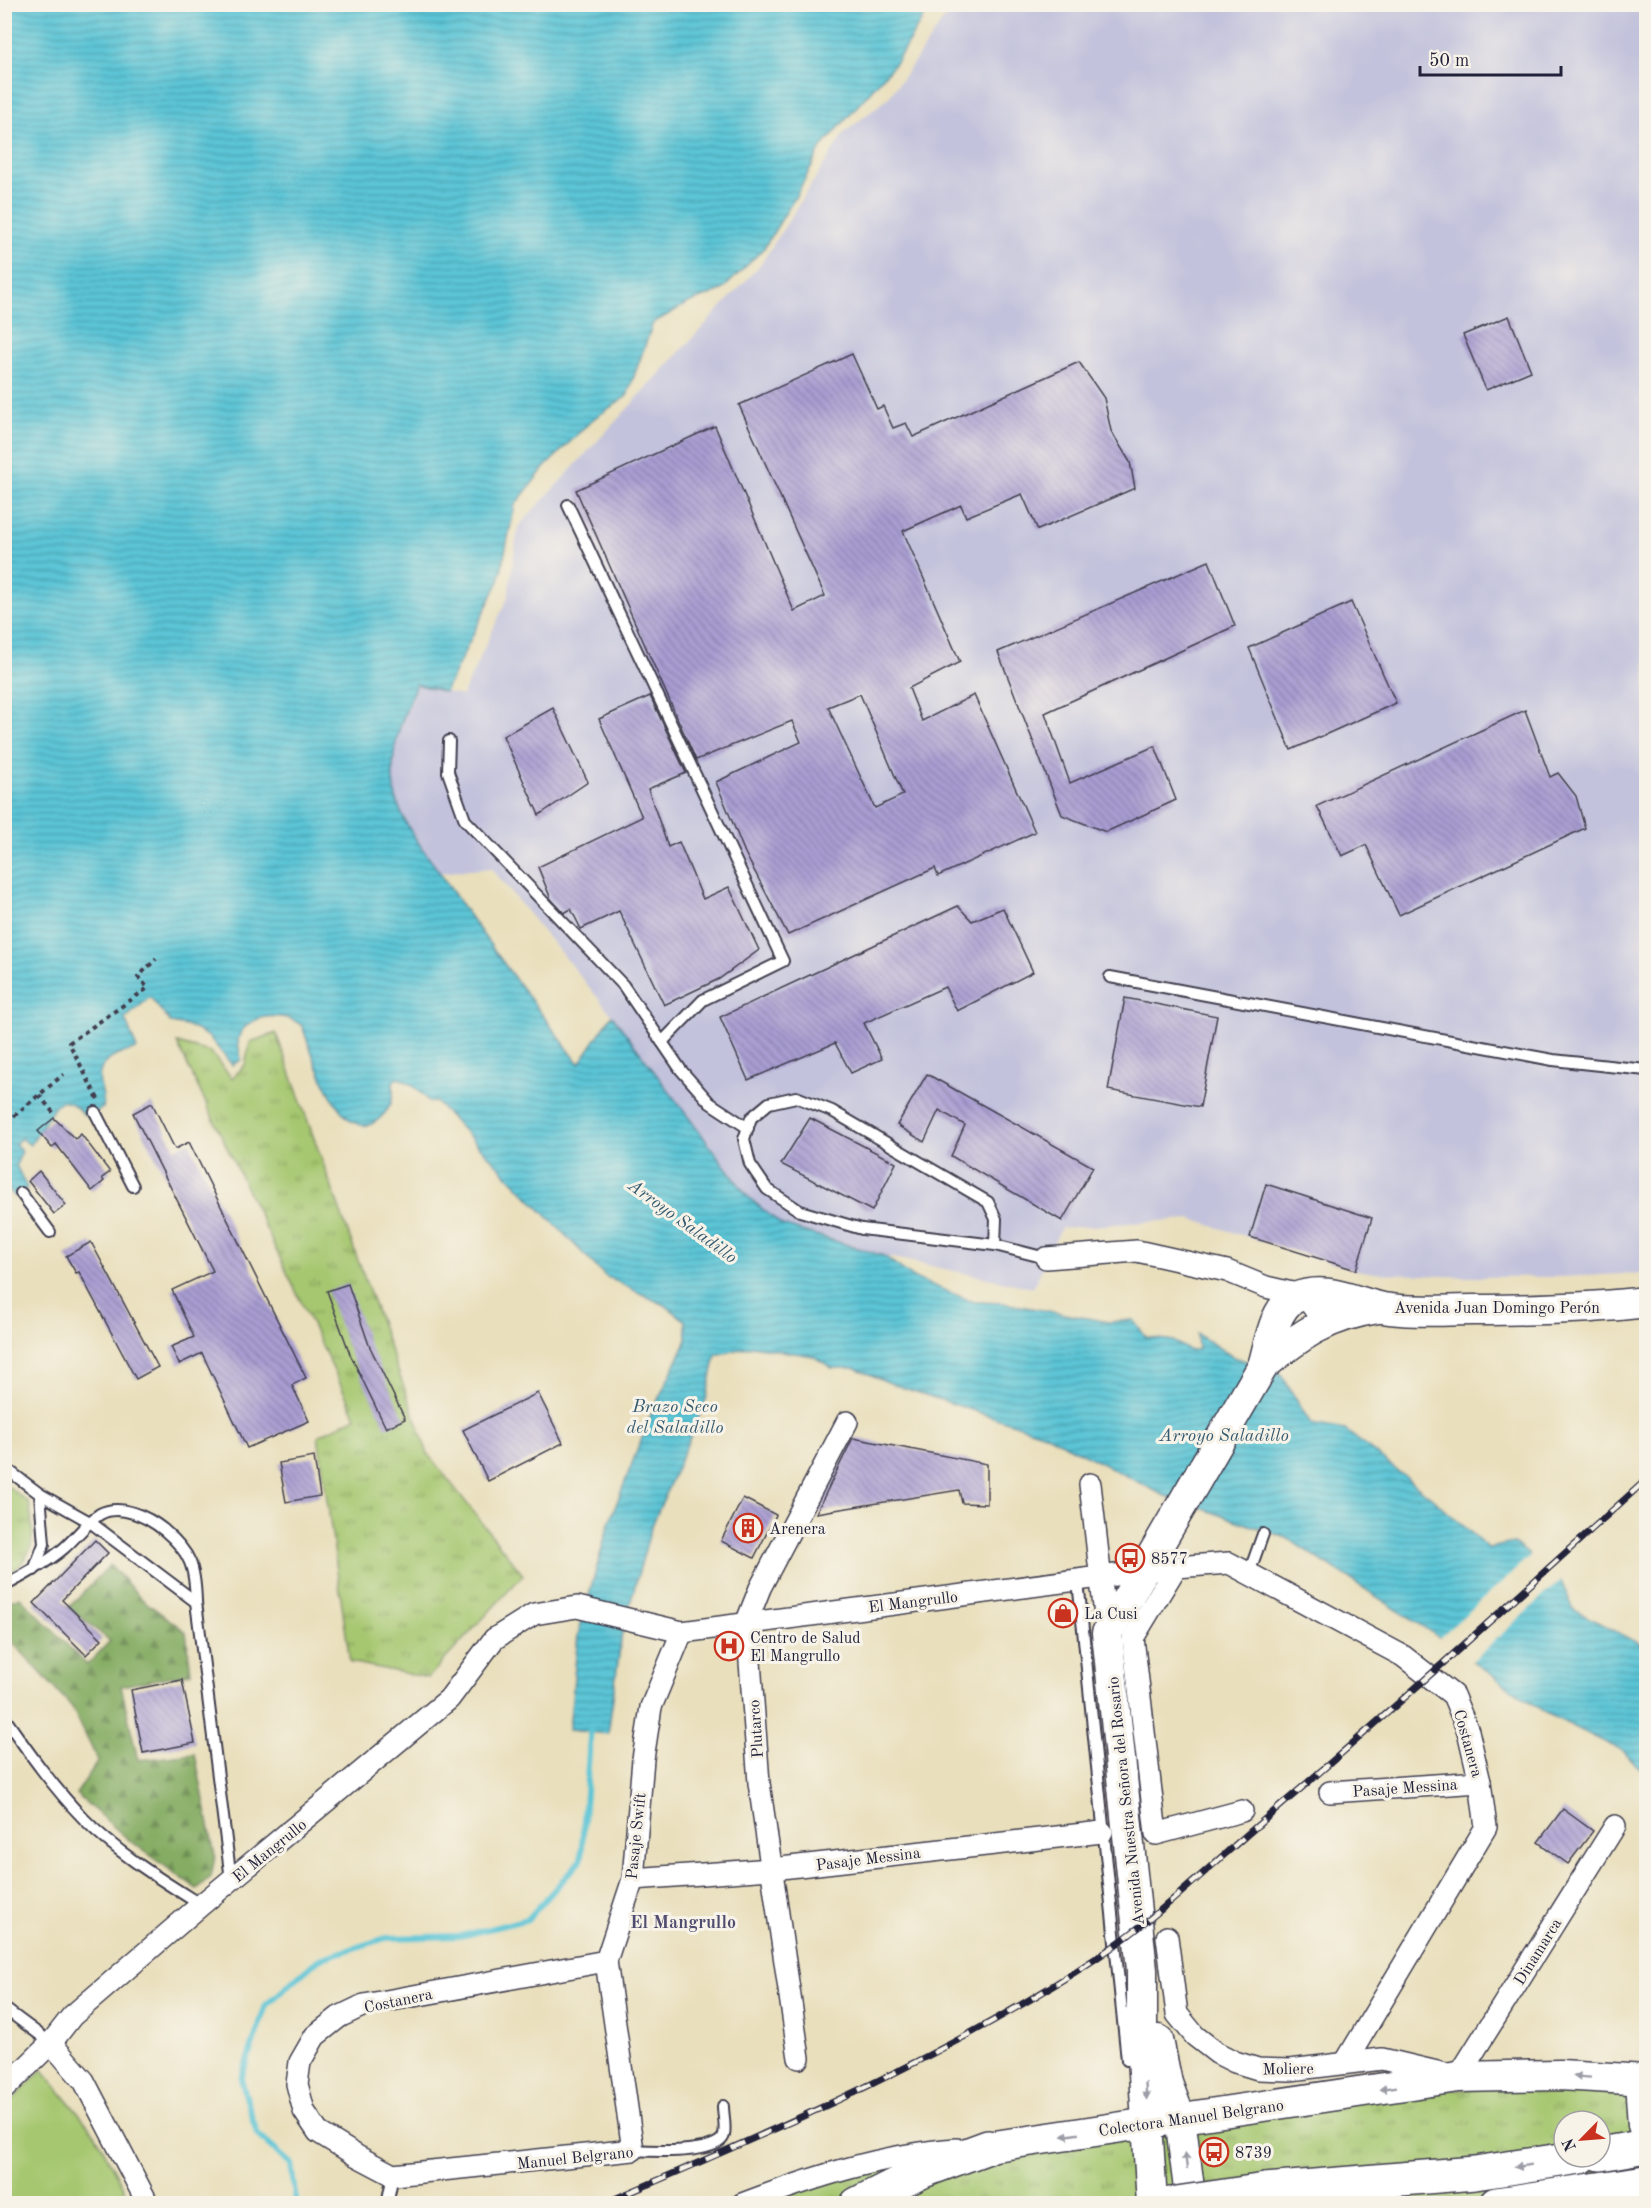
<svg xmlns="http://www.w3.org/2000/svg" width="1651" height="2208" viewBox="0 0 1651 2208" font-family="'Old Standard TT',serif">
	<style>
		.industrial { fill: #c2c2dc }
		.grass { fill: url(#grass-tufts); stroke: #647456; stroke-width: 1.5; fill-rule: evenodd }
		.forest { fill: url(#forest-firs); stroke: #53674e; stroke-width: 1.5 }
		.pitch { fill: #a6c770; stroke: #647456; stroke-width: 1.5 }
		.water { fill: url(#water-rules); stroke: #3e7488; stroke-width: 1.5 }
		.pier { fill: #e9dfbc }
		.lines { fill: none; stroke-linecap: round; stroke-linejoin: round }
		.stream { stroke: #5bc5d6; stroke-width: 6 }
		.building { fill: url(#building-back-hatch); fill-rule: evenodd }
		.lane-casing { stroke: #403e4e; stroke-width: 14 }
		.street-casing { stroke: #403e4e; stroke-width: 24 }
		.secondary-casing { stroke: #403e4e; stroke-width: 33 }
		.highway-casing { stroke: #403e4e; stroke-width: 36 }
		.path { stroke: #403e4e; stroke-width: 4; stroke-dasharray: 4.5 4.5; stroke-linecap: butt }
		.lane { stroke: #fff; stroke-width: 10 }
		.street { stroke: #fff; stroke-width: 21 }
		.secondary { stroke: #fff; stroke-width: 30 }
		.highway { stroke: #fff; stroke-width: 33 }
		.rail-casing { stroke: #22223b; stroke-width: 7 }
		.rail { stroke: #f7f3e8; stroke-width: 4.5; stroke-dasharray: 14; stroke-linecap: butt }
		.highway-bridge-casing { stroke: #403e4e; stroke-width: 36; stroke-linecap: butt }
		.highway-bridge { stroke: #fff; stroke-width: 33 }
		.oneway { fill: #9c9ca7 }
		.labels { text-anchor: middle; stroke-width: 6; stroke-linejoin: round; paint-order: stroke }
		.street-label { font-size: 16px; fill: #22223b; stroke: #f7f3e8 }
		.poi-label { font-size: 16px; fill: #22223b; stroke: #f7f3e8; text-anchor: start }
		.water-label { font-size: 18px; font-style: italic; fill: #365b71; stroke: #f7f3e8 }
		.neighbourhood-label { font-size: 18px; font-weight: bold; fill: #514d70; stroke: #f7f3e8 }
	</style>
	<defs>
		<pattern id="grass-tufts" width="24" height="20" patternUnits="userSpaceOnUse" patternTransform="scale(1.5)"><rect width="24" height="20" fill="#a6c770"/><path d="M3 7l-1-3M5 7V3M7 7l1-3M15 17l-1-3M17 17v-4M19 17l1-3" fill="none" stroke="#87a15d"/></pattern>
		<pattern id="forest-firs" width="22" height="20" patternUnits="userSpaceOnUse" patternTransform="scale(1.5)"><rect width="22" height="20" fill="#84ac62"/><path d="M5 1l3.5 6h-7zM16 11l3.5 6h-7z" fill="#6c8c52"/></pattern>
		<pattern id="water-rules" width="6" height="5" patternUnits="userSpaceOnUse" patternTransform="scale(1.5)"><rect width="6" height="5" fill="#5bc5d6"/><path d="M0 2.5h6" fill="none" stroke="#4ba0af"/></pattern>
		<pattern id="building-back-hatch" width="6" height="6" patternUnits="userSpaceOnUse" patternTransform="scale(1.5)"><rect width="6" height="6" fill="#a99dd2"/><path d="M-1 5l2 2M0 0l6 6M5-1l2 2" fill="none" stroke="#8980ac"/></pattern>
	</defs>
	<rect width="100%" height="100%" fill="#f7f3e8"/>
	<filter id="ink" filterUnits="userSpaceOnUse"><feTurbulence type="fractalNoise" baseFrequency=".0167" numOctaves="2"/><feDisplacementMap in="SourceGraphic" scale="12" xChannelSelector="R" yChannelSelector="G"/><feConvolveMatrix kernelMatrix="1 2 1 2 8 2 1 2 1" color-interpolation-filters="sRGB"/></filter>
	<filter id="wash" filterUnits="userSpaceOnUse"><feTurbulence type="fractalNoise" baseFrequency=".008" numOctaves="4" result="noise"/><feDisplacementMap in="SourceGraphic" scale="24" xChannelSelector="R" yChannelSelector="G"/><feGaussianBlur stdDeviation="1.35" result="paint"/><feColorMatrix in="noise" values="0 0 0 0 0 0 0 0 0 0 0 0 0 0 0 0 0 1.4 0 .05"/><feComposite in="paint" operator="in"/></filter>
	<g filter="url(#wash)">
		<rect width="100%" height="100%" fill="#e9dfbc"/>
		<polygon class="industrial" points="954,5 1646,5 1646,1273 1560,1277 1466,1277 1374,1273 1356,1270 1190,1219 1061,1228 1033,1288 884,1256 782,1225 748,1198 612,1015 491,868 439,873 409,827 397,803 393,781 394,739 416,684 462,696 508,597 518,527 761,264 844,133 890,96"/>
		<g class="grass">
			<polygon points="276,1033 428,1454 523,1575 428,1678 350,1662 318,1436 356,1417 177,1043 210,1052 232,1078 245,1065 250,1042"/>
			<path d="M 5,1484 L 29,1503 C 35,1537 37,1556 5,1577 Z"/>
			<path d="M 1646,2080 L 1646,2203 L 742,2204 L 848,2169 L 1356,2094 ZM 1564,2121 L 1600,2121 L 1600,2157 L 1564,2157 Z"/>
		</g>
		<polygon class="forest" points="110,1565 143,1600 186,1632 191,1673 121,1686 138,1760 195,1754 215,1856 211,1877 197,1889 129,1840 76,1794 98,1761 72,1707 5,1634 4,1603 20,1597 87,1665 110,1641 69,1607"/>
		<polygon class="pitch" points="42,2069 96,2135 131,2203 5,2203 5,2108"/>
		<path class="water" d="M 5,5 L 931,5 L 896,62 L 821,148 L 796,196 L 764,248 L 722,290 L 688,303 L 653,323 L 627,396 L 592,420 L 544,468 L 515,505 L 499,581 L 445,692 L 416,684 C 403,717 391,743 393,780 C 395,817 422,847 442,876 C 485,941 533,1002 579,1064 L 612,1015 L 748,1197 L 782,1225 L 884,1256 L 914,1278 L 974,1302 L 1003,1303 L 1109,1322 L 1133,1320 L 1146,1337 L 1173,1341 L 1190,1351 L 1198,1349 L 1197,1334 L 1233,1357 L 1279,1371 L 1311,1424 L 1345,1430 L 1431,1497 L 1488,1548 L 1514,1543 L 1560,1578 L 1574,1610 L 1646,1647 L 1646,1775 L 1625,1752 L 1546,1713 L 1434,1634 L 1287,1538 L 1163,1495 L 1045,1434 L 895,1385 L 855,1368 L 832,1368 L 813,1356 L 752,1346 L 716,1355 L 706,1400 L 651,1528 L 622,1633 L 608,1734 L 569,1730 L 578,1635 L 609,1523 L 652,1412 L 686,1342 L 686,1321 L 666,1306 L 605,1276 L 436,1102 L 429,1102 C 421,1092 409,1081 397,1078 L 393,1082 C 394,1099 392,1107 379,1119 C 342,1152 311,1049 302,1026 C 286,1011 249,1013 239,1036 C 236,1043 241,1053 241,1060 L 232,1065 L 209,1037 L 191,1027 L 171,1023 L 150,997 L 125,1019 L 137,1049 C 119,1053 95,1061 100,1084 C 102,1093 105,1099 103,1108 L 86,1116 L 71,1103 L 62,1101 L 55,1106 L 30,1145 L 21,1138 L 15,1144 L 22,1151 L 16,1165 L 27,1188 L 16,1197 L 5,1187 Z"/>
		<polygon class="pier" points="1533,1554 1563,1578 1470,1663 1437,1640"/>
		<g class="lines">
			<polyline class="stream" points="296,2204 291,2164 257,2134 241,2079 266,2005 319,1959 386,1938 461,1936 528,1919 581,1860 591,1725"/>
		</g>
		<g id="blocks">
			<g class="building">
				<polygon points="1509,316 1531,371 1486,390 1463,335"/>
				<path d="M 852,354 L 877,409 L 883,406 L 893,428 L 906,423 L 913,437 L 1079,362 L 1104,398 L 1111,431 L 1130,462 L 1135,488 L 1038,530 L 1022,494 L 966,517 L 961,505 L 903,531 L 960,662 L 909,688 L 922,721 L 974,695 L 1035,832 L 938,876 L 935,868 L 788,935 L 745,853 L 716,782 L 801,742 L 792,721 L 696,760 L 576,490 L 715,426 L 794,611 L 825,596 L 739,405 ZM 860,694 L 903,795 L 875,808 L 828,707 Z"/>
				<polygon points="1209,561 1235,626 1045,713 1070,783 1155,746 1176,800 1106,832 1062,815 998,652"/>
				<polygon points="1351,602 1396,703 1291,750 1249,648"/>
				<polygon points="650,696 686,773 648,789 668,847 679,842 703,899 729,887 759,950 719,979 664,1005 619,911 581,929 571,909 564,913 551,899 538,867 642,817 599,719"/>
				<polygon points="553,708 588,782 539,815 503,736"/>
				<polygon points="1525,710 1550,777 1558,773 1576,796 1585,828 1399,915 1366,845 1342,856 1317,806"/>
				<polygon points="958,906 972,921 1003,908 1033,972 957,1011 945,987 864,1023 882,1059 851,1073 835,1043 748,1080 720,1017"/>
				<polygon points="1125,998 1217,1016 1200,1107 1108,1090"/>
				<polygon points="927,1074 1093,1167 1062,1221 951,1156 965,1125 939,1110 924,1142 897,1125"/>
				<polygon points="152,1103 175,1149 189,1142 306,1378 292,1385 309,1421 247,1448 202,1353 179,1364 171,1347 194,1337 172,1290 213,1271 133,1113"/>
				<polygon points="54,1118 75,1139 81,1134 110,1172 102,1178 104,1181 92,1191 56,1144 52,1148 38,1131"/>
				<polygon points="810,1118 896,1163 872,1211 781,1164"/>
				<polygon points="39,1171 66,1205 54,1214 28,1181"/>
				<polygon points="1266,1184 1372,1218 1356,1270 1250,1237"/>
				<polygon points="91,1242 158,1367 136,1379 79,1272 76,1273 66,1256"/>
				<polygon points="348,1284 369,1345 405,1419 386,1428 350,1354 327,1291"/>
				<polygon points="538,1393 563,1443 488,1481 463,1430"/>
				<polygon points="853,1438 987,1464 987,1504 962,1503 959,1490 816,1513"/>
				<polygon points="314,1457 320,1496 286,1502 279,1463"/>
				<polygon points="743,1498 776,1515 754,1558 721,1541"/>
				<polygon points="95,1540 108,1553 62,1600 102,1639 86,1655 34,1603"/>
				<polygon points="182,1680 195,1743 143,1753 131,1690"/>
				<polygon points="1563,1809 1593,1831 1568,1864 1538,1842"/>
			</g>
		</g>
	</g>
	<g filter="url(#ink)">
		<use href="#blocks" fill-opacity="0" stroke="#403e4e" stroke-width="1.5"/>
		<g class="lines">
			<g class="lane-casing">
				<g id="lane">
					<polyline points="568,505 783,961 703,1000 662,1042"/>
					<polyline points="449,741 448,772 465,820 623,985 681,1070 710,1103 748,1128"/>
					<polyline points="1110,977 1553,1060 1646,1070"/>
					<polyline points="95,1112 133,1186"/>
					<polyline points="21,1193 50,1232"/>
					<polyline points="995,1245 996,1219 988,1202 832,1111 796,1097 769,1103 751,1118 744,1139 750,1164 767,1189 800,1211 862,1229 995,1245 1046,1258"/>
					<polyline points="4,1467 40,1494 90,1522 196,1602"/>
					<polyline points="34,1570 44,1544 40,1494"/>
					<polyline points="1249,1573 1263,1534"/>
					<polyline points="1078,1581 1127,2060"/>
					<path d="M 4,1586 C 25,1575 45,1564 63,1549 C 76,1538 86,1523 100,1514 C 120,1503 148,1517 164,1530 C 191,1553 195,1567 196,1602 L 231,1880"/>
					<path d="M 4,1717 C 29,1753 53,1787 83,1818 C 117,1853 160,1879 201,1905"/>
					<polyline points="4,2008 51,2043"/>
					<path d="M 633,2150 C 649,2151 719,2155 724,2135 C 726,2127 723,2114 723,2106"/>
					<polyline points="387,2204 393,2175"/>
				</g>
			</g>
			<g class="street-casing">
				<g id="street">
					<polyline points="1046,1258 1137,1251 1227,1271 1266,1287 1305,1296 1318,1314 1317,1326"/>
					<polyline points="1090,1484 1107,1633"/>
					<polyline points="1176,1567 1133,1638 1156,1834 1242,1811"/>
					<polyline points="1330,1792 1480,1782"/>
					<polyline points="633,1879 772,1869 1102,1832"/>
					<polyline points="1167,1937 1177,2014 1195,2036 1217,2053 1235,2062 1258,2069 1290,2070 1382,2059 1458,2077 1615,1826"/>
					<polyline points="606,1961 364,2005 339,2017 315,2036 300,2062 297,2084 304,2111 318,2132 357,2156 393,2175 633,2150 606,1961 633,1879 643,1759 651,1707 682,1632"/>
					<polyline points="51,2043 84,2081 148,2204"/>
					<polyline points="799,2058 759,1783 747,1621 760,1588 847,1422"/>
					<polyline points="4,2089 51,2043 72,2016 201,1905 449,1699 494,1639 534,1614 577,1607 682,1632 1176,1567 1229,1563 1403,1656 1453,1695 1468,1731 1480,1782 1486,1827 1345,2063"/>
					<path d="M 742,2204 C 811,2178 883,2154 957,2149"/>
				</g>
			</g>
			<g class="secondary-casing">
				<g id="secondary">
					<path d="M 1263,1366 C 1301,1334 1328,1316 1378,1308"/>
					<polyline points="1158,2040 1167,2083 1180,2118 1191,2204"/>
					<polyline points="1640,2081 1643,2125 1646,2132"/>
					<polyline points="988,2147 1458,2077 1560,2075 1646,2080"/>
					<path d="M 1152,2204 L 1142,2041 L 1142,1970 L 1107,1633 L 1263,1366 C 1269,1347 1274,1307 1295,1298 C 1326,1285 1353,1302 1383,1308 C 1412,1313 1444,1310 1474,1310 C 1532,1310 1589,1309 1646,1302"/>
				</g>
			</g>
			<g class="highway-casing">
				<g id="highway">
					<polyline points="1600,2154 1646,2146"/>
					<polyline points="1265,2190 1475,2173 1581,2157"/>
					<polyline points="857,2204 923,2171 988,2147"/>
					<polyline points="1496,2204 1646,2182"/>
				</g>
			</g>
			<g class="path">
				<polyline points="39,1095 56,1116"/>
				<polyline points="98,1099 69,1043 148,988 138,977 156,959"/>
				<polyline points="14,1116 64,1074"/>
			</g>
			<use href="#lane" class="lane"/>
			<use href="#street" class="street"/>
			<use href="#secondary" class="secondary"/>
			<use href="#highway" class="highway"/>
			<g class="rail-casing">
				<path id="rail" d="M 603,2204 C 772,2131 944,2059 1098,1957 C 1161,1915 1214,1862 1271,1814 C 1399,1705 1522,1592 1646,1480"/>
			</g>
			<use href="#rail" class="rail"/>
			<g class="highway-bridge-casing">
				<polyline id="highway-bridge" points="1170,2204 1265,2190"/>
			</g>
			<use href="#highway-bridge" class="highway-bridge"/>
		</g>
		<defs><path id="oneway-solid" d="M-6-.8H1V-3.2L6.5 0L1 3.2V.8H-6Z" transform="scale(1.5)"/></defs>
		<g class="oneway">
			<use href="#oneway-solid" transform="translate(1582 2077) rotate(-176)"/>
			<use href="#oneway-solid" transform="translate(1388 2088) rotate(171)"/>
			<use href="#oneway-solid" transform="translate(1146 2091) rotate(86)"/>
			<use href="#oneway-solid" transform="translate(1070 2135) rotate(172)"/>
			<use href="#oneway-solid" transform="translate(1186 2161) rotate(-97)"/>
			<use href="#oneway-solid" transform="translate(1523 2166) rotate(171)"/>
		</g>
	</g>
	<defs>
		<g id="building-ring" transform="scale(1.5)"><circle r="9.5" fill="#f7f3e8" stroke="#c8321e" stroke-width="1.5"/><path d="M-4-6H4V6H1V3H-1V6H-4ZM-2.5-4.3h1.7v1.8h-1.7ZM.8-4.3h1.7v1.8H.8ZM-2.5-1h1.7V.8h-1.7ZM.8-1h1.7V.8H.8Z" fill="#c8321e"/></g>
		<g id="bus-ring" transform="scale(1.5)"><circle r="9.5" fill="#f7f3e8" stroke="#c8321e" stroke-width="1.5"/><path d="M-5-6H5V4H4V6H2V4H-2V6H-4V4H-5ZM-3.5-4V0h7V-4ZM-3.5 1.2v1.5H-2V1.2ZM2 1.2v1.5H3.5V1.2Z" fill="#c8321e"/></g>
		<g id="shop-ring" transform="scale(1.5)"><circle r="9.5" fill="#f7f3e8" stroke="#c8321e" stroke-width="1.5"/><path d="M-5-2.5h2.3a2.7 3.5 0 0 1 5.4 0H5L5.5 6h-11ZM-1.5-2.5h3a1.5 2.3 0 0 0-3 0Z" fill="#c8321e"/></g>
		<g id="hospital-ring" transform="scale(1.5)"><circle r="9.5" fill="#f7f3e8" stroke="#c8321e" stroke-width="1.5"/><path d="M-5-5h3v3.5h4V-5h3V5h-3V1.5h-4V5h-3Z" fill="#c8321e"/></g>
	</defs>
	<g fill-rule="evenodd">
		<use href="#building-ring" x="748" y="1528"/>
		<use href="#bus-ring" x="1130" y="1558"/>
		<use href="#shop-ring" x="1063" y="1613"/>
		<use href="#hospital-ring" x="729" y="1646"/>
		<use href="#bus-ring" x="1214" y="2152"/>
	</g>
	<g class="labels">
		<g class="street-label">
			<text x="1497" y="1313">Avenida Juan Domingo Perón</text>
			<text transform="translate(913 1601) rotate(-7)" y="6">El Mangrullo</text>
			<text transform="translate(755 1729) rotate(-94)" y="6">Plutarco</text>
			<text transform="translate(1469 1743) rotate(74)" y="6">Costanera</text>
			<text transform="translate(1405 1787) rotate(-4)" y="6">Pasaje Messina</text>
			<text transform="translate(1125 1801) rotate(-96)" y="6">Avenida Nuestra Señora del Rosario</text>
			<text transform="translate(635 1836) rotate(-84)" y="6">Pasaje Swift</text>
			<text transform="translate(269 1850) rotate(-39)" y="6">El Mangrullo</text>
			<text transform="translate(868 1858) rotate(-7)" y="6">Pasaje Messina</text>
			<text transform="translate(1537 1951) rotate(-58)" y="6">Dinamarca</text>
			<text transform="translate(398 2000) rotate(-12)" y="6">Costanera</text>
			<text transform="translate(1288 2068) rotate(-1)" y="6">Moliere</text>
			<text transform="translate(1191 2117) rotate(-8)" y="6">Colectora Manuel Belgrano</text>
			<text transform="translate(575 2157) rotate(-6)" y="6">Manuel Belgrano</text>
		</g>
		<g class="poi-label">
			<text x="769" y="1534">Arenera</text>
			<text x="1151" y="1564">8577</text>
			<text x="1084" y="1619">La Cusi</text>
			<text x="750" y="1643">Centro de Salud<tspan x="750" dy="18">El Mangrullo</tspan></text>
			<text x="1235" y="2158">8739</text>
		</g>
		<g class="water-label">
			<text transform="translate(683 1221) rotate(36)" y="6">Arroyo Saladillo</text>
			<text x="675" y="1412">Brazo Seco<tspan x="675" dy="21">del Saladillo</tspan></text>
			<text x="1224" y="1441">Arroyo Saladillo</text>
		</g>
		<g class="neighbourhood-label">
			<text x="683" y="1928">El Mangrullo</text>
		</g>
	</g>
	<rect width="1651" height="2208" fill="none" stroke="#f7f3e8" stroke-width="24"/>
	<g transform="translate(1582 2139) rotate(245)"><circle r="28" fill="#f7f3e8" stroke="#a29fa3" stroke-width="1.5"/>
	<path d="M0-4.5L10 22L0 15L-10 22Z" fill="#c8321e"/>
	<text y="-9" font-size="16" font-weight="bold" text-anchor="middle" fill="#22223b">N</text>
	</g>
	<path d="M1420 66v9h141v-9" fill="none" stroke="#22223b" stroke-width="3"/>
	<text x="1429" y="66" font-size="18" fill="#22223b" stroke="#f7f3e8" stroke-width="4.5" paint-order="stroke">50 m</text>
</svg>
